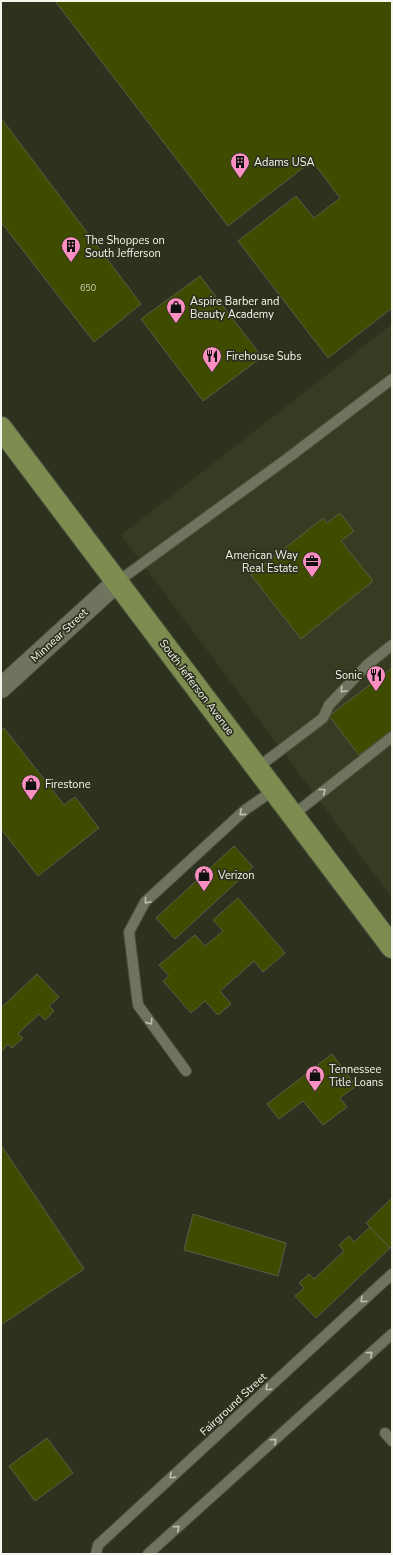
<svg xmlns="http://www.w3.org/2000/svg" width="393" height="1555" viewBox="0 0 393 1555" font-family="'Nunito Sans',sans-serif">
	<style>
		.built { fill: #353c21 }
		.building { fill: #3f4c00; stroke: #585e49 }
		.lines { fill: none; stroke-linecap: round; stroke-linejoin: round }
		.service-casing { stroke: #4b4f3d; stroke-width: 12 }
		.minor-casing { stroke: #4b4f3d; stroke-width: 22 }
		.primary-casing { stroke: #4b4f3d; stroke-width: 24 }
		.service { stroke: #6e745e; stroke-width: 10 }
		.minor { stroke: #6e745e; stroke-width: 20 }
		.primary { stroke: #7f8c50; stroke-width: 22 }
		.oneway { stroke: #bec2b2 }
		.labels { text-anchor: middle; stroke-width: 3.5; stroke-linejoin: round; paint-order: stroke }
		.number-label { font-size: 9px; fill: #c6ccb0 }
		.poi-label { font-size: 11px; fill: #f3f6ea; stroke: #2d321f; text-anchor: start }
		.street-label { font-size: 11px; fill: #f3f6ea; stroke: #2d321f }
	</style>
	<rect width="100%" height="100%" fill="#2d321f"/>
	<polygon class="built" points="392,324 392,898 121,535"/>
	<g class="building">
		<polygon points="55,1 392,1 392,308 328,358 238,241 296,196 314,218 340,198 312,161 228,226"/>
		<polygon points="1,118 141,304 94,342 1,222"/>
		<polygon points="200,276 262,357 203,401 141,319"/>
		<polygon points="340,513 354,531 341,541 373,581 301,639 251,575 323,518 327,523"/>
		<polygon points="392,668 392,730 359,755 329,716"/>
		<polygon points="4,728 64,805 75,797 99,828 38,876 1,829 1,731"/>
		<polygon points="234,846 253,867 175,939 156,918"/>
		<polygon points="238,898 285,953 263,972 254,961 220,991 231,1004 218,1015 205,1001 191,1013 163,981 169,976 159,965 195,935 205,946 223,931 213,920"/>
		<polygon points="37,974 59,997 49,1006 54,1011 45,1020 39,1014 18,1034 23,1038 12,1048 8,1044 1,1052 1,1008"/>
		<polygon points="332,1054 356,1086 340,1098 347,1107 323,1125 303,1101 279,1119 267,1104"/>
		<polygon points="1,1145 84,1269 1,1325"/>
		<polygon points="392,1198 392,1246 390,1248 366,1223"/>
		<polygon points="193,1214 286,1243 278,1276 184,1250"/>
		<polygon points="370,1227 390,1248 316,1318 295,1296 304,1288 299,1283 309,1274 314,1279 344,1251 339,1245 349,1236 354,1242"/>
		<polygon points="47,1438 73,1473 35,1501 9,1466"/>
	</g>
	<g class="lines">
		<g class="service-casing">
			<g id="service">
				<polyline points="117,582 288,458 392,379"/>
				<polyline points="257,768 323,718 329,705 367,665 392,645"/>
				<polyline points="293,815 392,737"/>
				<polyline points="186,1071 138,1005 129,932 145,902 245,810 274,790"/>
				<polyline points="385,1433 392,1441"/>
				<polyline points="96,1554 98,1545 392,1274"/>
				<polyline points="148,1554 392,1334"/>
			</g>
		</g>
		<g class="minor-casing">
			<polyline id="minor" points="1,688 117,582"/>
		</g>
		<g class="primary-casing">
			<polyline id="primary" points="1,428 392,947"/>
		</g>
		<use href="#service" class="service"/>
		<use href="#minor" class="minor"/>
		<use href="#primary" class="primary"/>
	</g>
	<defs><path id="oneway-chevron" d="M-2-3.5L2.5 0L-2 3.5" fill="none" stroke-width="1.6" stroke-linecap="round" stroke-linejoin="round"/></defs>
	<g class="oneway">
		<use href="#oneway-chevron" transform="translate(343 690) rotate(133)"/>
		<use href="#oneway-chevron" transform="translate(323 791) rotate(-38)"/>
		<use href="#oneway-chevron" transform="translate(242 813) rotate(140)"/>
		<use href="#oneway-chevron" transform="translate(147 901) rotate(130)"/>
		<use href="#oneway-chevron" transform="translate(150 1022) rotate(54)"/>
		<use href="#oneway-chevron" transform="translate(363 1300) rotate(137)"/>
		<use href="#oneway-chevron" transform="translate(370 1354) rotate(-42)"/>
		<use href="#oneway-chevron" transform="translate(268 1388) rotate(137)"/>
		<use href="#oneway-chevron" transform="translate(274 1441) rotate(-42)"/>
		<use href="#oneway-chevron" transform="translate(172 1476) rotate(137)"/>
		<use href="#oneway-chevron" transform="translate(177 1528) rotate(-42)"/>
	</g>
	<defs>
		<g id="building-pin" transform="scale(1)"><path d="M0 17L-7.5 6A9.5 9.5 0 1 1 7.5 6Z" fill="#fc8fc1" stroke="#2d321f"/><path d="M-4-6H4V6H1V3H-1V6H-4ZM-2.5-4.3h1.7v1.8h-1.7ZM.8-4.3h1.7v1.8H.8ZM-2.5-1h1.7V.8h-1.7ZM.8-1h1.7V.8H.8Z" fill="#111"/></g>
		<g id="shop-pin" transform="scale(1)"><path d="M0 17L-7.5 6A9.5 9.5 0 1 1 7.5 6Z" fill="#fc8fc1" stroke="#2d321f"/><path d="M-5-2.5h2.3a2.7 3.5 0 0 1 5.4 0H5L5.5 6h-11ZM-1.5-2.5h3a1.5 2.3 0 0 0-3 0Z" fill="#111"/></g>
		<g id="restaurant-pin" transform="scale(1)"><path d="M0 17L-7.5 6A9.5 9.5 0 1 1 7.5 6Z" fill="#fc8fc1" stroke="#2d321f"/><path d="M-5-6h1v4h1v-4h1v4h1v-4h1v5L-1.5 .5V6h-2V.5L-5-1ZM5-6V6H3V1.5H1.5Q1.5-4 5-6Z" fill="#111"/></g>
		<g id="office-pin" transform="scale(1)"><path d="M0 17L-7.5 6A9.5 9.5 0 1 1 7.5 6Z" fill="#fc8fc1" stroke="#2d321f"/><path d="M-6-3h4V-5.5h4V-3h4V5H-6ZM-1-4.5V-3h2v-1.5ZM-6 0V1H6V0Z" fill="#111"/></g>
	</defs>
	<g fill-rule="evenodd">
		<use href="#building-pin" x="240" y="162"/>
		<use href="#building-pin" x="71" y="246"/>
		<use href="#shop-pin" x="176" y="307"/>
		<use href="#restaurant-pin" x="212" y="356"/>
		<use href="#office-pin" x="312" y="561"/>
		<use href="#restaurant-pin" x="376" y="675"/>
		<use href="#shop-pin" x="31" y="784"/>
		<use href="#shop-pin" x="204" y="875"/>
		<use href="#shop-pin" x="315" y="1075"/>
	</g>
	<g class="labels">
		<g class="number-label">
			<text x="88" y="291">650</text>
		</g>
		<g class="poi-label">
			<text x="254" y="166">Adams USA</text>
			<text x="85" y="244">The Shoppes on<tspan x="85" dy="13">South Jefferson</tspan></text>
			<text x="190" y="305">Aspire Barber and<tspan x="190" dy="13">Beauty Academy</tspan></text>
			<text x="226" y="360">Firehouse Subs</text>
			<text x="298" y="559" text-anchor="end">American Way<tspan x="298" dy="13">Real Estate</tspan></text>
			<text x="362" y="679" text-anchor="end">Sonic</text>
			<text x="45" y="788">Firestone</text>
			<text x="218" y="879">Verizon</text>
			<text x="329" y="1073">Tennessee<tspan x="329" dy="13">Title Loans</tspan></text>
		</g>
		<g class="street-label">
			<text transform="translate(59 635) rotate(-43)" y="4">Minnear Street</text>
			<text transform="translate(197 687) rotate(53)" y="4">South Jefferson Avenue</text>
			<text transform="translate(233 1404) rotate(-43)" y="4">Fairground Street</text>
		</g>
	</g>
	<rect width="393" height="1555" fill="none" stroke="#f3f6ea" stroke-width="4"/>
</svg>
